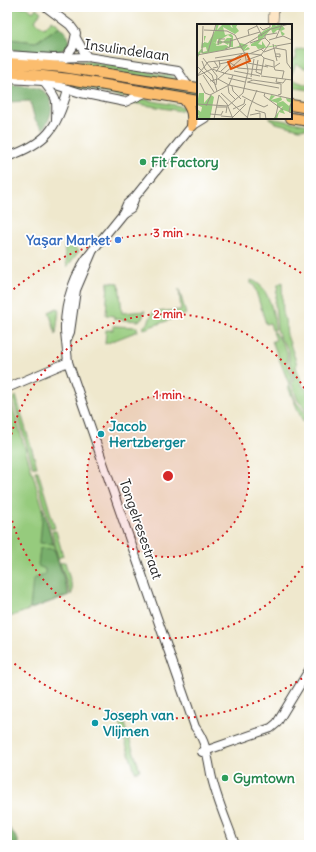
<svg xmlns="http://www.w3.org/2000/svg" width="316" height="852" viewBox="0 0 316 852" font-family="Delius,sans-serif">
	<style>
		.green { fill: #96cb7d; stroke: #59744c }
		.forest { fill: #78af6c; stroke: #4a6644 }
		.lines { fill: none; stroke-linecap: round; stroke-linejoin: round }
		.tertiary-casing { stroke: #3c3b37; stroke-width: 10 }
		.secondary-casing { stroke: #3c3b37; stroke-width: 10 }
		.primary-casing { stroke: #3c3b37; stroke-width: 12 }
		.tertiary { stroke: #fff; stroke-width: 8 }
		.secondary { stroke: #fde5c5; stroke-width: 9 }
		.primary { stroke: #fbbd6e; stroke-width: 10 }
		.ring { fill: none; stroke: #d62828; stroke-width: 2; stroke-dasharray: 2 4 }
		.leisure-dot { fill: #2e9e5b; stroke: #fff; stroke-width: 1.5 }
		.shop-dot { fill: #3f7fe0; stroke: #fff; stroke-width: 1.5 }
		.culture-dot { fill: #0f9aa8; stroke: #fff; stroke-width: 1.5 }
		.labels { text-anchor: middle; stroke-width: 3.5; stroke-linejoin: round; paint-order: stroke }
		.street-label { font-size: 14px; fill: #1c1c1c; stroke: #fff }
		.leisure-label { font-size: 14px; font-weight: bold; fill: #27864d; stroke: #fff; text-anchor: start }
		.shop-label { font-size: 14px; font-weight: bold; fill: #366cbe; stroke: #fff; text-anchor: end }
		.culture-label { font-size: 14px; font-weight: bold; fill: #0d838f; stroke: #fff; text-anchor: start }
		.inset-road { fill: none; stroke: #9b9686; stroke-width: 1 }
		.view { fill: #de560d; fill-opacity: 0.15; stroke: #de560d; stroke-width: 2 }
		.inset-edge { fill: none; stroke: #1c1c1c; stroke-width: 2 }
		.centre { fill: #d62828; stroke: #fff; stroke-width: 2 }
		.ring-label { font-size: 12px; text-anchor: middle; font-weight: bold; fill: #d62828; stroke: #fff; stroke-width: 3.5; stroke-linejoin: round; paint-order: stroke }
	</style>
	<rect width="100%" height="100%" fill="#fff"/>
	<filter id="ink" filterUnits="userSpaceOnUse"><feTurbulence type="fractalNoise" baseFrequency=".025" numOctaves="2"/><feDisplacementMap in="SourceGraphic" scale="8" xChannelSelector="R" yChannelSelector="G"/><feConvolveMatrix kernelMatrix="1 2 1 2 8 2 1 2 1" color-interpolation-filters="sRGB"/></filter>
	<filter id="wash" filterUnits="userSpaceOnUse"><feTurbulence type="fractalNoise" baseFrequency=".012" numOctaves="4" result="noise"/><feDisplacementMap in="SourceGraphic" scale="16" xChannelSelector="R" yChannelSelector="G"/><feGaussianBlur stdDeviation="0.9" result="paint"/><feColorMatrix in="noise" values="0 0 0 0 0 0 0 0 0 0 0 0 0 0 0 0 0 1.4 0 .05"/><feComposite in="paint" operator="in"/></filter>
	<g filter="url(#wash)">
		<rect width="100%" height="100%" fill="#efe8cd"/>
		<g class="green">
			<polygon points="7,7 27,7 33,12 36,8 41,12 35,21 44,28 52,20 60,26 36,42 7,39"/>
			<polygon points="309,48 309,70 296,64 291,75 291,60 296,59 296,50"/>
			<polygon points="87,61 165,75 168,74 179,80 179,82 71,65 71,63"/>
			<polygon points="46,69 198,92 198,95 80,76 21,70"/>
			<polygon points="291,79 309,86 309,90 291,87"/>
			<polygon points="62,82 106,89 130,96 120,98 118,96 81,89 78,90 61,85"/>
			<polygon points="142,99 180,106 185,107 180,111 133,103"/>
			<polygon points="269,118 309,125 309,128 299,129 276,123"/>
			<polygon points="71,245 79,251 67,267 64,247"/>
			<path d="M 251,280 C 268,284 275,315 275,330 L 272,330 L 270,323 L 266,324 L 254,285 L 251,284 Z"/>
			<polygon points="108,282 119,283 122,313 145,311 142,319 138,321 114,319 114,316 106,315"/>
			<polygon points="282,282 283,317 285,319 287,335 297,364 296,367 303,387 306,388 309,397 309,417 304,407 298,401 292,384 294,376 289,361 289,350 280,338 277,329 275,303 278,285"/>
			<polygon points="179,289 186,314 144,329 143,327 148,323 153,312 181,310"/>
			<polygon points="57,308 59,309 56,334 49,312"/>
			<polygon points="113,326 137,327 138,331 105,344 106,330 113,330"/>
			<polygon points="273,332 275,332 287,351 287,363 292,376 290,385 296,402 304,411 308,421 303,422 288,387 289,384 272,341 276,340"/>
			<polygon points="16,396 37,467 33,467 13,399"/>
			<polygon points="10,398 69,595 7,618 7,400"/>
			<polygon points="35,471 38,471 55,528 51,529"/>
			<polygon points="52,531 56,531 63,556 58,558"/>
			<polygon points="65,562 73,590 71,595 60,563"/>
			<polygon points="123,721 140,770 135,772 119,723"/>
		</g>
		<g class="forest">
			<path d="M 60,26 C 65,32 71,36 68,44 C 60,61 23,51 7,49 L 7,39 L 36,42 Z"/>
			<path d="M 7,85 C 16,85 27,85 36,88 C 57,94 54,115 43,129 L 35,120 L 30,101 L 7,102 Z"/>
			<polygon points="43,508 53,544 40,543"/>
			<polygon points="40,548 54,549 69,595 30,609 33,579 45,575 45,569 38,566"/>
			<polygon points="7,825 18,840 18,845 10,845 7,838"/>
		</g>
	</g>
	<g filter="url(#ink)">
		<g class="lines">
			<g class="tertiary-casing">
				<g id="tertiary">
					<polyline points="46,7 70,25 76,33 73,47 65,58"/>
					<polyline points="76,38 87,57"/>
					<polyline points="7,55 53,58 87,57 178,71 188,86"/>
					<polyline points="7,79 43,81 81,93 125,102 147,92"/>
					<path d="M 43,81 C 57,99 57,96 56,119"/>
					<polyline points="192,126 205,118"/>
					<path d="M 7,157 C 47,143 57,129 68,89"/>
					<polyline points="135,197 131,208 123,213 127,204 135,197 192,126 198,115"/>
					<polyline points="93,250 123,213"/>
					<path d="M 67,339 L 70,332 L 76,290 L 93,250 C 75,271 64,303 65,331 C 66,341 67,351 68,362 L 195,727 C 206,741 208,758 211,774 C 216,798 227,822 235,845"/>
					<polyline points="7,388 68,362"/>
					<polyline points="202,752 271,728 277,723 309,670"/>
				</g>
			</g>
			<g class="secondary-casing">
				<polyline id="secondary" points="273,25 274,7"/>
			</g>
			<g class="primary-casing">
				<g id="primary">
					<polyline points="7,63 63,67 198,88"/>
					<polyline points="7,72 70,79 198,101"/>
					<path d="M 184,99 C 192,109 193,114 192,126"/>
					<polyline points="291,105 309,108"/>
					<polyline points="291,118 309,121"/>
				</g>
			</g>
			<use href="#tertiary" class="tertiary"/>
			<use href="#secondary" class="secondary"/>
			<use href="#primary" class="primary"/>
		</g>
	</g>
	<circle cx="168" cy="476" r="81" fill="#d62828" fill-opacity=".12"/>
	<g class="ring">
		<circle cx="168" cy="476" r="81"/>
		<path d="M309 556A162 162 0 0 1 7 494M7 458A162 162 0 0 1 309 396"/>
		<path d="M307 675A243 243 0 0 1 9 659M9 293A243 243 0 0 1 307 277"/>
	</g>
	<g class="leisure-dot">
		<circle cx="143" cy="162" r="4"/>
		<circle cx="225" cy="778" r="4"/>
	</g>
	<circle class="shop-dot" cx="118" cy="240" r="4"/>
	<g class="culture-dot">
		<circle cx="101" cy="434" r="4"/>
		<circle cx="95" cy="723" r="4"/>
	</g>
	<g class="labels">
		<g class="street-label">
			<text transform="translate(127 50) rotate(8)" y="5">Insulindelaan</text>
			<text transform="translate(141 529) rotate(71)" y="5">Tongelresestraat</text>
		</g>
		<g class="leisure-label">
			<text x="151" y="167">Fit Factory</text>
			<text x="233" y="783">Gymtown</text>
		</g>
		<g class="shop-label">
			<text x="110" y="245">Yaşar Market</text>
		</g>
		<g class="culture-label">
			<text x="109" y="431">Jacob<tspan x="109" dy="16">Hertzberger</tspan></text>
			<text x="103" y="720">Joseph van<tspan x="103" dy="16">Vlijmen</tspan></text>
		</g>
	</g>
	<g transform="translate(197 24)">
		<rect width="95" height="95" fill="#efe8cd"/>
		<path d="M 19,0 L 22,0 L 20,6 L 26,0 L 33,0 L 34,3 L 36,4 L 34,0 L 41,0 L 39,3 L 42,7 L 38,10 L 26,3 L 28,11 L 34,10 L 36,12 L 36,23 L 32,23 L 32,19 L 31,21 L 26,18 L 30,14 L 35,14 L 31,11 L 23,16 L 26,18 L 24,20 L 20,21 L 22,15 L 20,15 L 19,19 L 16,18 L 20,20 L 19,22 L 29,21 L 32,23 L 28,25 L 31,25 L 42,22 L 43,19 L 51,21 L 47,26 L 51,23 L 53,25 L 47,27 L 42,23 L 6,30 L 4,28 L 1,33 L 0,30 L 5,24 L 6,28 L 10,27 L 9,23 L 4,24 L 6,11 L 6,19 L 7,19 L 7,12 L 9,12 L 7,18 L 11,19 L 18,7 ZM 75,0 L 80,0 L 78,2 L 84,0 L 88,5 L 84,7 L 88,10 L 85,12 L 83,6 L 80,6 L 76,10 L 74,5 L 61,20 L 65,21 L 65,17 L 69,23 L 79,21 L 79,22 L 61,25 L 59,22 L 54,22 L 54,20 L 61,16 L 61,11 L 68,6 L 65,1 L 68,6 L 75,3 ZM 2,69 L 7,69 L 7,79 L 14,71 L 17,73 L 13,95 L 0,95 L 2,91 L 0,92 L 0,85 L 4,88 L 5,83 L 0,81 ZM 74,71 L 78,72 L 74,76 L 84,73 L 85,76 L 80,79 L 86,77 L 92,82 L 94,79 L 90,77 L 89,74 L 95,75 L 95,89 L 86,86 L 88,90 L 82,88 L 80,95 L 76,95 L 86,82 L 80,84 L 80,79 L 72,76 Z" fill="#96cb7d"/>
		<path class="inset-road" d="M 59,0 L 65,12M 63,3 L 66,6 L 73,3 L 73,0M 52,11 L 51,6 L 60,2M 68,14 L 68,11 L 80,9M 79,14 L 86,12 L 95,16M 72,16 L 79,14 L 85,0M 33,17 L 63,8M 20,18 L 33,18M 53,19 L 68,14M 76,20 L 80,37M 21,21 L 22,15 L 28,15M 78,24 L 89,26 L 90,39 L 95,46M 79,24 L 79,22 L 95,19M 28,25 L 33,23 L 34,14M 64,25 L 67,28 L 78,24M 11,28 L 19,0M 5,29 L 6,2M 52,30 L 67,24M 78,30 L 83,30 L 83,33 L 78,32M 0,31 L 44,23 L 74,5 L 92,0M 6,34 L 20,52 L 19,61M 18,34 L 48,29 L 64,31 L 67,34 L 64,51M 67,34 L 77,37 L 77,42M 50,36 L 64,31 L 73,19 L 68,14M 61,36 L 59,48 L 64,50M 5,37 L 8,45 L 15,51 L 20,67M 51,39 L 71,43M 22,40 L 32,38 L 41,44 L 65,46M 68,41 L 77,43 L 83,39M 1,43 L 19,61M 77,43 L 78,46 L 87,47 L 85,55M 16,44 L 21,43 L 17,37M 24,47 L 36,36M 37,47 L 63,52M 19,48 L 23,42 L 22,36M 26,49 L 55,55M 6,51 L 17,68M 0,52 L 11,38 L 37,35 L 45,30M 0,52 L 15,45 L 27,49M 64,52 L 95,56M 54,53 L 57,35M 31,54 L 48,58M 80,54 L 79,58 L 86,59 L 89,55M 21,55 L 44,35M 13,57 L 21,55 L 32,61 L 36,51M 50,58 L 82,64M 51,58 L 56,56 L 84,60 L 84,70 L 81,71M 3,59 L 8,69 L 13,71 L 32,61 L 95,75M 31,62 L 32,69 L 39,76M 35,62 L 36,67 L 44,75M 24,69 L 52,95M 68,69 L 67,72 L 86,86M 22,71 L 30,80 L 36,95M 45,72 L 60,80 L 67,83 L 71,81M 94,79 L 92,88 L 95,89M 0,80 L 31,82 L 46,69 L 51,47 L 48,30 L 38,11 L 30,7 L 7,6M 9,82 L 14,71M 20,83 L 30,83 L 29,89M 53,83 L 60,66M 36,85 L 47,80 L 48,75M 58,86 L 68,89 L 69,95M 13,90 L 24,91 L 26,87M 53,91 L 63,89 L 63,95M 24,92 L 36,93 L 49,80M 17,95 L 22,71M 50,95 L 53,83M 78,95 L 81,82"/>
		<path class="view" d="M 50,30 L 53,37 L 34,45 L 31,38 Z"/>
		<rect width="95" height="95" class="inset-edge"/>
	</g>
	<circle cx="168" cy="476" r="6" class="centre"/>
	<g class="ring-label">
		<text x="168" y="237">3 min</text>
		<text x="168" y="318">2 min</text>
		<text x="168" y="399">1 min</text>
	</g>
	<rect width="316" height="852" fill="none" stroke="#fff" stroke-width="24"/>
</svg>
